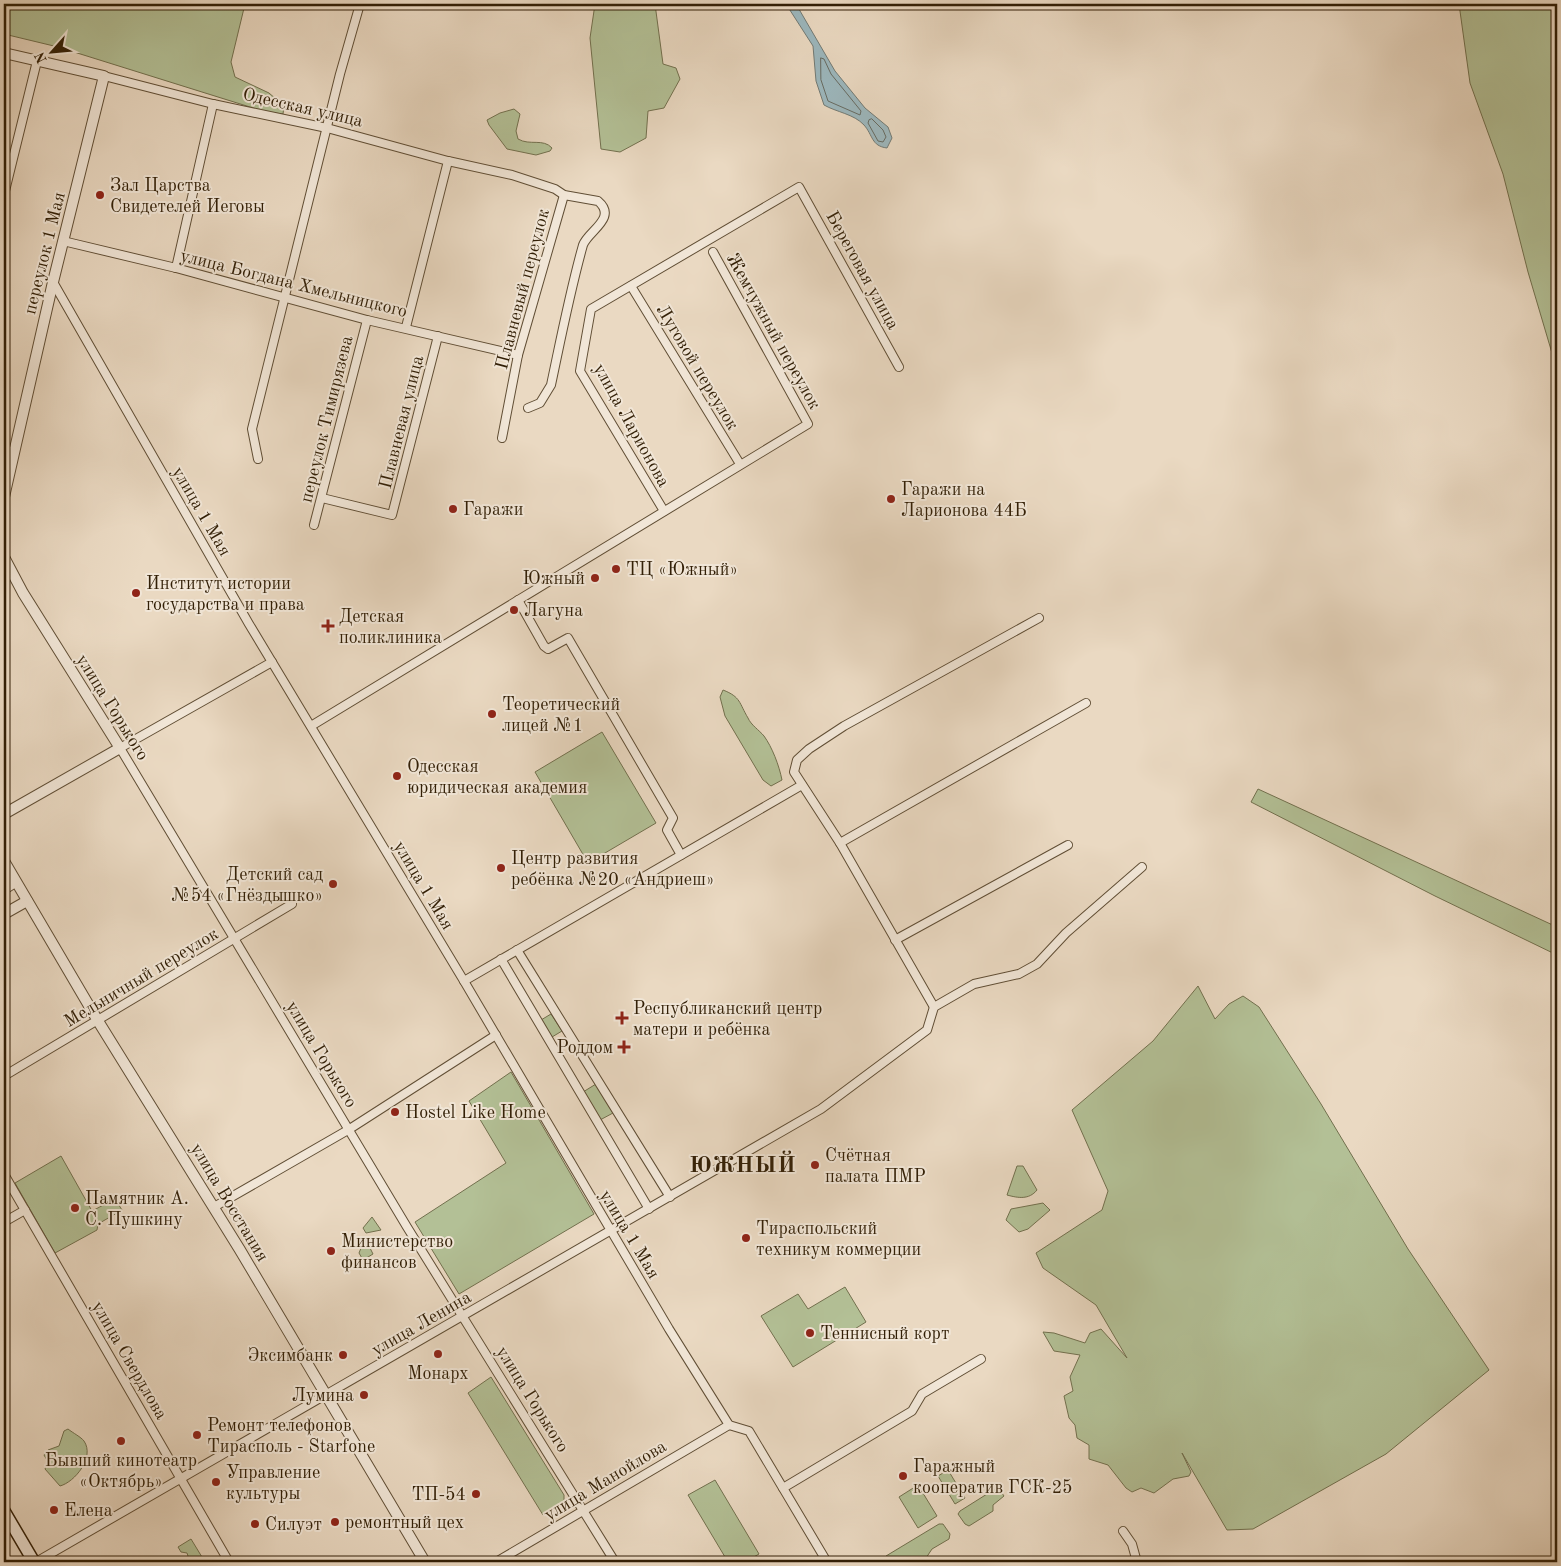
<svg xmlns="http://www.w3.org/2000/svg" width="1561" height="1566" viewBox="0 0 1561 1566" font-family="'Old Standard TT',serif">
	<style>
		.green { fill: #b3c096; stroke: #72704e }
		.water { fill: #9cb7bd; stroke: #727a74 }
		.lines { fill: none; stroke-linecap: round; stroke-linejoin: round }
		.shore { stroke: #676b62; stroke-width: 1 }
		.minor-casing { stroke: #604e35; stroke-width: 10 }
		.tertiary-casing { stroke: #604e35; stroke-width: 12 }
		.secondary-casing { stroke: #321f06; stroke-width: 14 }
		.minor { stroke: #f1e6d7; stroke-width: 8 }
		.tertiary { stroke: #f1e6d7; stroke-width: 10 }
		.secondary { stroke: #f1e6d7; stroke-width: 11 }
		.poi-dot { fill: #8f2418; stroke: #f1e6d7; stroke-width: 2 }
		.labels { text-anchor: middle; stroke-width: 4; stroke-linejoin: round; paint-order: stroke }
		.street-label { font-size: 18px; fill: #321f06; stroke: #f1e6d7 }
		.poi-label { font-size: 18px; fill: #321f06; stroke: #f1e6d7; text-anchor: start }
		.district-label { font-size: 22px; font-weight: bold; letter-spacing: 1px; fill: #321f06; stroke: #f1e6d7 }
	</style>
	<rect width="100%" height="100%" fill="#ead9c2"/>
	<filter id="stains"><feTurbulence type="fractalNoise" baseFrequency=".004" numOctaves="4"/><feColorMatrix values="0 0 0 0 .2 0 0 0 0 .09 0 0 0 0 .02 0 0 0 .5 -.17"/></filter>
	<radialGradient id="worn" r=".72"><stop offset=".6" stop-color="#630" stop-opacity="0"/><stop offset="1" stop-color="#630" stop-opacity=".3"/></radialGradient>
	<g class="green">
		<polygon points="4,4 245,4 231,62 235,77 269,93 284,106 283,114 266,112 58,47 4,34"/>
		<polygon points="595,4 655,4 663,64 676,68 680,79 664,108 648,111 646,138 620,152 601,149 590,38"/>
		<polygon points="1459,4 1554,4 1554,47 1557,65 1557,370 1528,272 1503,174 1470,83"/>
		<path d="M 514,109 L 520,114 L 516,131 L 518,139 C 530,146 543,138 552,148 L 550,151 L 536,155 L 507,149 L 489,125 L 487,120 L 500,113 Z"/>
		<path d="M 723,690 C 741,697 739,703 748,718 C 751,725 759,730 764,736 C 772,747 779,765 782,780 L 771,786 L 763,780 L 725,716 L 720,697 Z"/>
		<polygon points="602,732 656,823 588,863 535,772"/>
		<polygon points="1258,789 1557,927 1557,955 1435,896 1251,802"/>
		<polygon points="1198,986 1215,1019 1229,1004 1243,996 1259,1007 1321,1104 1408,1249 1489,1370 1386,1454 1253,1529 1227,1530 1182,1453 1191,1472 1189,1476 1173,1479 1154,1493 1141,1488 1132,1492 1126,1488 1108,1465 1089,1459 1089,1445 1077,1438 1075,1425 1069,1418 1064,1396 1073,1391 1070,1377 1080,1355 1054,1351 1043,1332 1054,1333 1085,1343 1090,1333 1101,1329 1127,1358 1096,1305 1043,1268 1036,1253 1102,1210 1108,1191 1072,1110 1153,1041"/>
		<polygon points="551,1014 562,1031 552,1037 541,1020"/>
		<polygon points="511,1072 594,1214 459,1294 415,1222 506,1163 469,1101"/>
		<polygon points="596,1084 613,1113 600,1120 583,1092"/>
		<polygon points="61,1156 92,1211 115,1199 122,1210 98,1224 97,1230 55,1253 15,1183"/>
		<path d="M 1017,1166 L 1023,1166 L 1037,1190 C 1029,1200 1018,1198 1007,1195 Z"/>
		<polygon points="1043,1203 1050,1210 1028,1229 1019,1232 1006,1220 1011,1209"/>
		<polygon points="372,1217 381,1230 366,1233 363,1228"/>
		<polygon points="365,1238 373,1254 363,1260 359,1253"/>
		<polygon points="845,1287 866,1322 793,1367 761,1316 798,1294 808,1309"/>
		<polygon points="491,1377 564,1495 564,1502 543,1515 468,1393"/>
		<path d="M 68,1429 C 73,1433 81,1437 84,1441 C 95,1457 75,1482 60,1486 L 45,1469 L 48,1462 L 44,1455 L 48,1450 L 59,1446 L 64,1431 Z"/>
		<polygon points="948,1470 965,1498 955,1504 938,1476"/>
		<polygon points="715,1480 759,1554 745,1562 728,1562 688,1495"/>
		<polygon points="918,1485 937,1516 918,1528 899,1497"/>
		<polygon points="995,1489 999,1489 1004,1496 993,1505 993,1511 969,1526 965,1524 958,1514 960,1511"/>
		<polygon points="939,1524 943,1524 950,1534 949,1539 932,1549 926,1558 920,1562 884,1562 886,1556"/>
		<polygon points="191,1539 205,1562 190,1562 187,1553 181,1552 178,1547"/>
	</g>
	<g class="water">
		<path d="M 786,4 L 796,4 L 835,71 L 865,108 L 888,127 L 892,138 L 887,148 C 871,146 873,135 864,125 C 854,114 836,112 824,105 L 816,81 L 813,46 Z"/>
		<polygon points="1554,4 1557,4 1557,65 1554,47"/>
	</g>
	<g class="lines">
		<g class="shore">
			<polygon points="821,58 824,59 831,74 861,111 860,115 828,101 821,80"/>
			<polygon points="872,119 883,130 886,137 883,142 878,141 868,123 869,120"/>
		</g>
		<g class="minor-casing">
			<g id="minor">
				<path d="M 104,76 L 213,104 L 327,128 L 448,161 L 512,175 L 555,189 L 564,195 L 598,201 C 618,218 588,231 583,245 C 570,291 561,338 551,385 L 540,403 L 528,408"/>
				<polyline points="4,195 37,61"/>
				<polyline points="63,241 176,268 367,320 518,355"/>
				<polyline points="176,268 213,104"/>
				<polyline points="53,282 249,624 464,981 669,1329 729,1425 749,1431 827,1562"/>
				<polyline points="631,286 740,464"/>
				<polyline points="406,327 448,161"/>
				<polyline points="502,438 518,355 564,195"/>
				<polyline points="4,449 14,452"/>
				<polyline points="258,459 252,429 340,74 360,4"/>
				<polyline points="322,498 392,515 438,336"/>
				<polyline points="664,511 580,371 591,309 799,187 899,367"/>
				<polyline points="314,525 367,320"/>
				<polyline points="518,600 544,646 548,649 568,638 673,818 667,830 681,855"/>
				<polyline points="272,662 120,748 407,1227 615,1562"/>
				<polyline points="311,726 808,424 713,252"/>
				<polyline points="840,843 1086,703"/>
				<polyline points="895,940 1068,845"/>
				<polyline points="517,950 670,1197"/>
				<polyline points="501,959 649,1209"/>
				<polyline points="464,981 802,785"/>
				<polyline points="934,1007 840,843 794,772 797,760 809,749 844,726 1039,618"/>
				<polyline points="4,1076 292,904"/>
				<polyline points="4,1174 229,1562"/>
				<polyline points="214,1207 348,1130 496,1035"/>
				<polyline points="4,1222 25,1210"/>
				<polyline points="783,1488 912,1411 922,1394 981,1359"/>
				<polyline points="1123,1531 1132,1544 1137,1562"/>
				<polyline points="36,1562 821,1109 927,1030 934,1007 974,984 1019,974 1037,964 1066,933 1142,867"/>
				<polyline points="496,1562 729,1425"/>
			</g>
		</g>
		<g class="tertiary-casing">
			<g id="tertiary">
				<polyline points="4,53 104,76 53,282 4,497"/>
				<polyline points="4,557 23,593 120,748 4,814"/>
				<polyline points="4,861 98,1021 240,1250 425,1562"/>
				<polyline points="4,889 15,882"/>
				<polyline points="4,914 27,901"/>
			</g>
		</g>
		<g class="secondary-casing">
			<polyline id="secondary" points="4,1511 34,1562"/>
		</g>
		<use href="#minor" class="minor"/>
		<use href="#tertiary" class="tertiary"/>
		<use href="#secondary" class="secondary"/>
	</g>
	<g class="poi-dot">
		<circle cx="100" cy="195" r="5"/>
		<circle cx="891" cy="499" r="5"/>
		<circle cx="453" cy="509" r="5"/>
		<circle cx="616" cy="569" r="5"/>
		<circle cx="595" cy="578" r="5"/>
		<circle cx="136" cy="593" r="5"/>
		<circle cx="514" cy="610" r="5"/>
		<path d="M325.5 618.5h5v5h5v5h-5v5h-5v-5h-5v-5h5z"/>
		<circle cx="492" cy="714" r="5"/>
		<circle cx="397" cy="776" r="5"/>
		<circle cx="501" cy="868" r="5"/>
		<circle cx="333" cy="884" r="5"/>
		<path d="M619.5 1010.5h5v5h5v5h-5v5h-5v-5h-5v-5h5z"/>
		<path d="M621.5 1039.5h5v5h5v5h-5v5h-5v-5h-5v-5h5z"/>
		<circle cx="395" cy="1112" r="5"/>
		<circle cx="815" cy="1165" r="5"/>
		<circle cx="75" cy="1208" r="5"/>
		<circle cx="746" cy="1238" r="5"/>
		<circle cx="331" cy="1251" r="5"/>
		<circle cx="810" cy="1333" r="5"/>
		<circle cx="438" cy="1354" r="5"/>
		<circle cx="343" cy="1355" r="5"/>
		<circle cx="364" cy="1395" r="5"/>
		<circle cx="197" cy="1435" r="5"/>
		<circle cx="121" cy="1441" r="5"/>
		<circle cx="903" cy="1476" r="5"/>
		<circle cx="216" cy="1482" r="5"/>
		<circle cx="476" cy="1494" r="5"/>
		<circle cx="54" cy="1510" r="5"/>
		<circle cx="335" cy="1522" r="5"/>
		<circle cx="255" cy="1524" r="5"/>
	</g>
	<g class="labels">
		<g class="street-label">
			<text transform="translate(303 107) rotate(13)" y="6">Одесская улица</text>
			<text transform="translate(44 253) rotate(-76)" y="6">переулок 1 Мая</text>
			<text transform="translate(863 270) rotate(61)" y="6">Береговая улица</text>
			<text transform="translate(294 283) rotate(14)" y="6">улица Богдана Хмельницкого</text>
			<text transform="translate(522 289) rotate(-75)" y="6">Плавневый переулок</text>
			<text transform="translate(774 331) rotate(61)" y="6">Жемчужный переулок</text>
			<text transform="translate(698 367) rotate(59)" y="6">Луговой переулок</text>
			<text transform="translate(326 419) rotate(-76)" y="6">переулок Тимирязева</text>
			<text transform="translate(401 422) rotate(-76)" y="6">Плавневая улица</text>
			<text transform="translate(632 425) rotate(61)" y="6">улица Ларионова</text>
			<text transform="translate(202 511) rotate(60)" y="6">улица 1 Мая</text>
			<text transform="translate(113 707) rotate(58)" y="6">улица Горького</text>
			<text transform="translate(424 885) rotate(59)" y="6">улица 1 Мая</text>
			<text transform="translate(141 977) rotate(-31)" y="6">Мельничный переулок</text>
			<text transform="translate(322 1054) rotate(59)" y="6">улица Горького</text>
			<text transform="translate(230 1202) rotate(59)" y="6">улица Восстания</text>
			<text transform="translate(630 1234) rotate(59)" y="6">улица 1 Мая</text>
			<text transform="translate(421 1323) rotate(-30)" y="6">улица Ленина</text>
			<text transform="translate(130 1360) rotate(60)" y="6">улица Свердлова</text>
			<text transform="translate(533 1399) rotate(58)" y="6">улица Горького</text>
			<text transform="translate(605 1480) rotate(-31)" y="6">улица Манойлова</text>
		</g>
		<g class="poi-label">
			<text x="110" y="191">Зал Царства<tspan x="110" dy="21">Свидетелей Иеговы</tspan></text>
			<text x="901" y="495">Гаражи на<tspan x="901" dy="21">Ларионова 44Б</tspan></text>
			<text x="463" y="515">Гаражи</text>
			<text x="626" y="575">ТЦ «Южный»</text>
			<text x="585" y="584" text-anchor="end">Южный</text>
			<text x="146" y="589">Институт истории<tspan x="146" dy="21">государства и права</tspan></text>
			<text x="524" y="616">Лагуна</text>
			<text x="339" y="622">Детская<tspan x="339" dy="21">поликлиника</tspan></text>
			<text x="502" y="710">Теоретический<tspan x="502" dy="21">лицей №1</tspan></text>
			<text x="407" y="772">Одесская<tspan x="407" dy="21">юридическая академия</tspan></text>
			<text x="511" y="864">Центр развития<tspan x="511" dy="21">ребёнка №20 «Андриеш»</tspan></text>
			<text x="323" y="880" text-anchor="end">Детский сад<tspan x="323" dy="21">№54 «Гнёздышко»</tspan></text>
			<text x="633" y="1014">Республиканский центр<tspan x="633" dy="21">матери и ребёнка</tspan></text>
			<text x="613" y="1053" text-anchor="end">Роддом</text>
			<text x="405" y="1118">Hostel Like Home</text>
			<text x="825" y="1161">Счётная<tspan x="825" dy="21">палата ПМР</tspan></text>
			<text x="85" y="1204">Памятник А.<tspan x="85" dy="21">С. Пушкину</tspan></text>
			<text x="756" y="1234">Тираспольский<tspan x="756" dy="21">техникум коммерции</tspan></text>
			<text x="341" y="1247">Министерство<tspan x="341" dy="21">финансов</tspan></text>
			<text x="820" y="1339">Теннисный корт</text>
			<text x="333" y="1361" text-anchor="end">Эксимбанк</text>
			<text x="438" y="1379" text-anchor="middle">Монарх</text>
			<text x="354" y="1401" text-anchor="end">Лумина</text>
			<text x="207" y="1431">Ремонт телефонов<tspan x="207" dy="21">Тирасполь - Starfone</tspan></text>
			<text x="121" y="1466" text-anchor="middle">Бывший кинотеатр<tspan x="121" dy="21">«Октябрь»</tspan></text>
			<text x="913" y="1472">Гаражный<tspan x="913" dy="21">кооператив ГСК-25</tspan></text>
			<text x="226" y="1478">Управление<tspan x="226" dy="21">культуры</tspan></text>
			<text x="466" y="1500" text-anchor="end">ТП-54</text>
			<text x="64" y="1516">Елена</text>
			<text x="345" y="1528">ремонтный цех</text>
			<text x="265" y="1530">Силуэт</text>
		</g>
		<g class="district-label">
			<text x="743" y="1172">ЮЖНЫЙ</text>
		</g>
	</g>
	<rect width="1561" height="1566" fill="none" stroke="#ead9c2" stroke-width="20"/>
	<rect x="5" y="5" width="1551" height="1556" fill="none" stroke="#321f06" stroke-width="2.5"/>
	<rect x="10" y="10" width="1541" height="1546" fill="none" stroke="#321f06"/>
	<g transform="translate(52 52) rotate(243)" stroke="#f1e6d7" stroke-width="4" paint-order="stroke">
	<path d="M0-4L9 19L0 12L-9 19Z" fill="#321f06"/>
	<text y="-8" font-size="14" font-weight="bold" text-anchor="middle" fill="#321f06">N</text>
	</g>
	<rect width="100%" height="100%" filter="url(#stains)"/>
	<rect width="100%" height="100%" fill="url(#worn)"/>
</svg>
